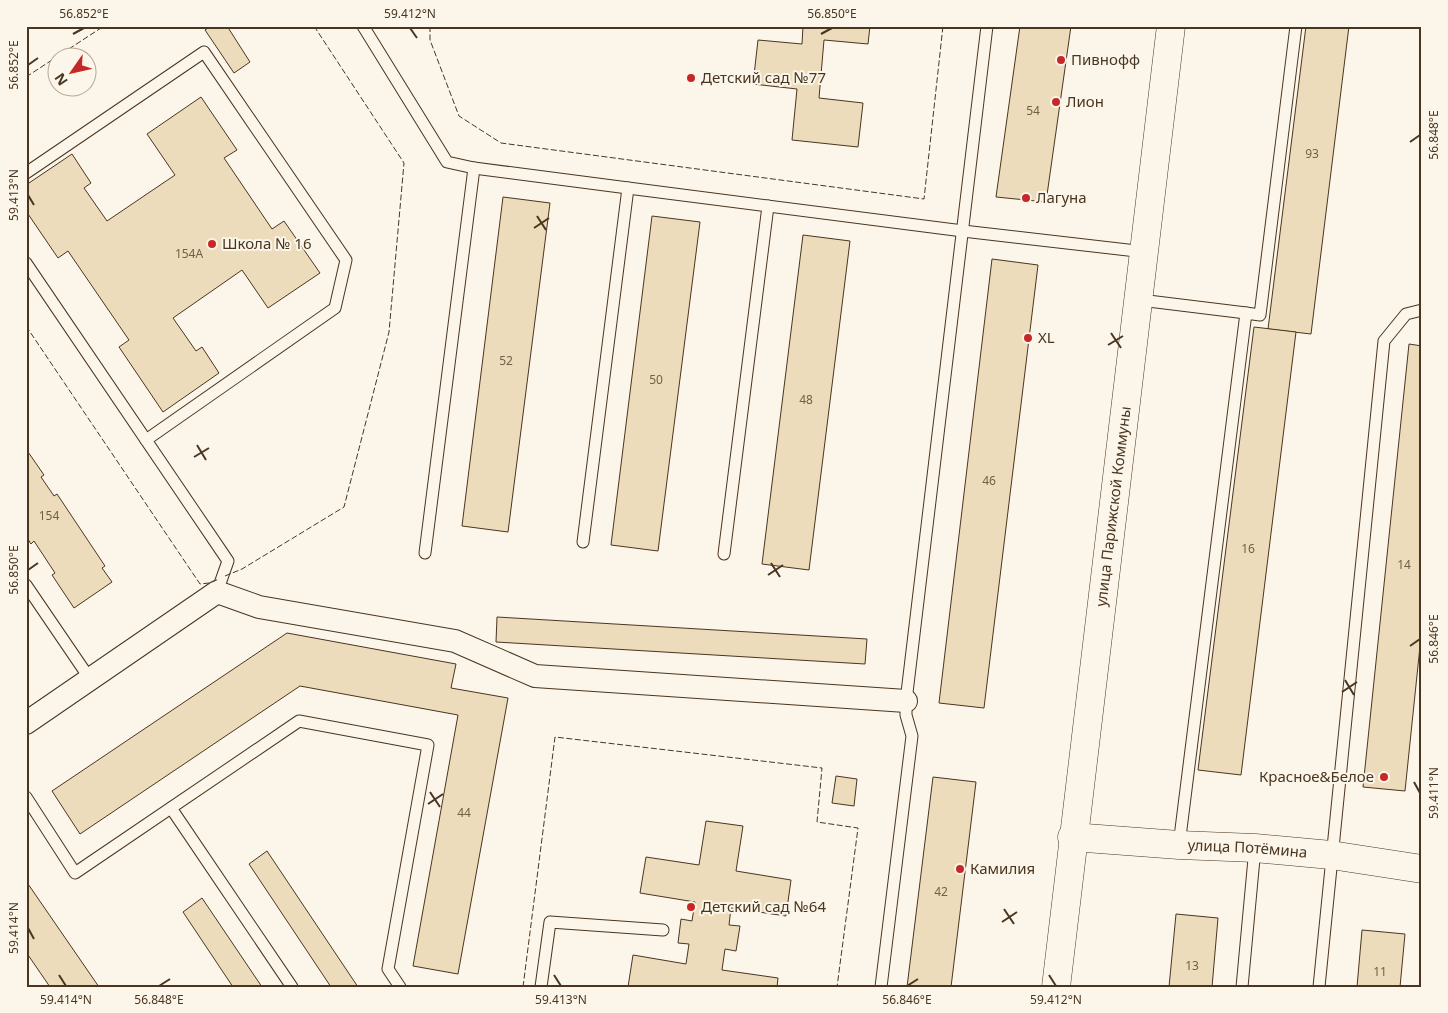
<svg xmlns="http://www.w3.org/2000/svg" width="1448" height="1013" viewBox="0 0 1448 1013" font-family="'Noto Sans',sans-serif">
	<style>
		.building { fill: #ecdcbc; stroke: #4a3520 }
		.lines { fill: none; stroke-linecap: round; stroke-linejoin: round }
		.lane-casing { stroke: #4a3520; stroke-width: 13 }
		.street-casing { stroke: #4a3520; stroke-width: 24 }
		.secondary-casing { stroke: #4a3520; stroke-width: 29 }
		.lane { stroke: #fbf6e9; stroke-width: 11 }
		.street { stroke: #fbf6e9; stroke-width: 22 }
		.secondary { stroke: #fbf6e9; stroke-width: 28 }
		.fence { stroke: #4a3520; stroke-width: 1; stroke-dasharray: 6 2.5; stroke-linecap: butt }
		.ticks { fill: none; stroke: #4a3520; stroke-width: 2 }
		.poi-dot { fill: #c62828; stroke: #fbf6e9; stroke-width: 2 }
		.labels { text-anchor: middle; stroke-width: 4; stroke-linejoin: round; paint-order: stroke }
		.number-label { font-size: 12px; fill: #725f47 }
		.poi-label { font-size: 15px; fill: #4a3520; stroke: #fbf6e9; text-anchor: start }
		.street-label { font-size: 15px; fill: #4a3520; stroke: #fbf6e9 }
		.neatline { fill: none; stroke: #4a3520; stroke-width: 2 }
		.ticks-label { font-size: 12px; text-anchor: middle; fill: #4a3520 }
	</style>
	<rect width="100%" height="100%" fill="#fbf6e9"/>
	<g class="building">
		<polygon points="211,26 227,26 250,62 234,73 205,30"/>
		<polygon points="803,26 870,26 868,44 824,40 819,98 863,103 858,147 792,140 797,89 753,84 758,40 802,44"/>
		<polygon points="1020,26 1071,26 1046,202 996,197"/>
		<polygon points="1306,26 1349,26 1311,334 1268,329"/>
		<polygon points="201,97 237,150 224,158 272,229 284,221 320,273 268,308 242,270 173,318 196,351 202,347 219,373 163,412 119,347 129,340 68,251 58,258 26,211 26,185 72,154 91,183 84,188 107,221 175,175 147,134"/>
		<polygon points="503,197 550,203 508,532 462,526"/>
		<polygon points="652,216 700,222 658,551 611,545"/>
		<polygon points="803,235 850,241 809,570 762,564"/>
		<polygon points="992,259 1038,265 984,708 939,703"/>
		<polygon points="1254,327 1296,332 1241,775 1198,770"/>
		<polygon points="1409,344 1422,346 1422,627 1405,791 1363,787"/>
		<polygon points="26,449 44,475 41,477 54,496 57,494 105,566 102,568 112,582 74,608 52,575 55,573 34,541 31,544 26,536"/>
		<polygon points="497,617 867,639 865,664 496,642"/>
		<polygon points="287,633 456,664 451,688 508,698 458,974 413,966 458,715 300,686 80,834 52,791"/>
		<polygon points="836,776 857,779 854,806 832,803"/>
		<polygon points="933,777 976,782 951,987 907,987"/>
		<polygon points="706,821 743,826 736,871 791,880 786,916 731,908 729,925 740,926 736,951 725,949 722,970 778,978 777,987 628,987 633,955 686,964 689,944 678,943 681,919 692,921 695,902 640,893 646,857 699,865"/>
		<polygon points="267,851 358,987 331,987 249,864"/>
		<polygon points="26,881 99,987 50,987 26,952"/>
		<polygon points="202,898 262,987 233,987 183,912"/>
		<polygon points="1176,914 1218,918 1212,987 1169,987"/>
		<polygon points="1362,930 1405,934 1400,987 1357,987"/>
	</g>
	<g class="lines">
		<g class="lane-casing">
			<g id="lane">
				<polyline points="363,26 447,162 474,168 628,188 963,231 1145,252"/>
				<polyline points="26,173 204,52 346,260 335,308 146,440"/>
				<polyline points="26,263 228,561 217,592"/>
				<polyline points="1140,300 1246,313"/>
				<polyline points="583,542 628,188"/>
				<polyline points="425,553 474,168"/>
				<polyline points="724,554 768,206"/>
				<polyline points="26,585 90,679"/>
				<polyline points="26,797 75,873 299,721 428,745 388,969 400,987"/>
				<polyline points="171,808 292,987"/>
				<polyline points="1179,845 1246,313 1260,315 1296,26"/>
				<polyline points="541,987 550,922 663,930"/>
				<polyline points="881,987 912,736 906,715 906,701 987,26"/>
				<polyline points="1242,987 1255,848"/>
				<polyline points="1319,987 1384,341 1406,314 1422,310"/>
			</g>
		</g>
		<g class="street-casing">
			<polyline id="street" points="26,723 217,592 259,607 455,641 535,676 906,701"/>
		</g>
		<g class="secondary-casing">
			<g id="secondary">
				<path id="s1" d="M 1072,837 L 1179,845 L 1255,848 L 1331,855 L 1422,869"/>
				<path id="s2" d="M 1056,987 C 1092,666 1135,347 1171,26"/>
			</g>
		</g>
		<use href="#lane" class="lane"/>
		<use href="#street" class="street"/>
		<use href="#secondary" class="secondary"/>
		<g class="fence">
			<polyline points="430,26 430,40 459,116 501,143 924,199 943,26"/>
			<polyline points="26,77 104,26"/>
			<polyline points="26,326 200,584 209,583 219,579"/>
			<polyline points="225,576 242,569 344,507 389,332 404,163 314,26"/>
			<polyline points="523,987 555,737 822,768 817,822 858,828 837,987"/>
		</g>
	</g>
	<path class="ticks" d="M 410,28 L 417,38M 73,34 L 84,28M 821,34 L 832,28M 28,65 L 38,58M 1410,142 L 1420,135M 28,195 L 34,205M 537,216 L 546,230M 534,228 L 549,218M 1111,333 L 1121,348M 1108,345 L 1123,336M 197,445 L 206,460M 194,457 L 209,448M 771,563 L 780,577M 28,570 L 38,563M 768,575 L 783,565M 1410,646 L 1420,639M 1345,680 L 1354,695M 1342,692 L 1357,682M 1414,782 L 1420,793M 430,792 L 440,807M 428,804 L 443,794M 1004,909 L 1014,924M 1002,922 L 1017,912M 28,928 L 34,939M 59,975 L 66,986M 554,975 L 561,986M 1049,975 L 1056,986M 159,986 L 170,979M 907,986 L 918,979"/>
	<g class="poi-dot">
		<circle cx="1061" cy="60" r="5"/>
		<circle cx="691" cy="78" r="5"/>
		<circle cx="1056" cy="102" r="5"/>
		<circle cx="1026" cy="198" r="5"/>
		<circle cx="212" cy="244" r="5"/>
		<circle cx="1028" cy="338" r="5"/>
		<circle cx="1384" cy="777" r="5"/>
		<circle cx="960" cy="869" r="5"/>
		<circle cx="691" cy="907" r="5"/>
	</g>
	<g class="labels">
		<g class="number-label">
			<text x="1033" y="115">54</text>
			<text x="1312" y="158">93</text>
			<text x="189" y="258">154А</text>
			<text x="506" y="365">52</text>
			<text x="656" y="384">50</text>
			<text x="806" y="404">48</text>
			<text x="989" y="485">46</text>
			<text x="49" y="520">154</text>
			<text x="1248" y="553">16</text>
			<text x="1404" y="569">14</text>
			<text x="464" y="817">44</text>
			<text x="941" y="896">42</text>
			<text x="1192" y="970">13</text>
			<text x="1380" y="976">11</text>
		</g>
		<g class="poi-label">
			<text x="1071" y="65">Пивнофф</text>
			<text x="701" y="83">Детский сад №77</text>
			<text x="1066" y="107">Лион</text>
			<text x="1036" y="203">Лагуна</text>
			<text x="222" y="249">Школа № 16</text>
			<text x="1038" y="343">XL</text>
			<text x="1374" y="782" text-anchor="end">Красное&amp;Белое</text>
			<text x="970" y="874">Камилия</text>
			<text x="701" y="912">Детский сад №64</text>
		</g>
		<g class="street-label">
			<text dy="5" stroke="none"><textPath href="#s2" startOffset="484">улица Парижской Коммуны</textPath></text>
			<text dy="5" stroke="none"><textPath href="#s1" startOffset="176">улица Потёмина</textPath></text>
		</g>
	</g>
	<rect width="1448" height="1013" fill="none" stroke="#fbf6e9" stroke-width="55"/>
	<g transform="translate(72 72) rotate(236)"><circle r="24" fill="#fbf6e9" stroke="#b4a999"/>
	<path d="M0-4L9 19L0 12L-9 19Z" fill="#c62828"/>
	<text y="-8" font-size="14" font-weight="bold" text-anchor="middle" fill="#4a3520">N</text>
	</g>
	<rect x="28" y="28" width="1392" height="958" class="neatline"/>
	<g class="ticks-label">
		<text x="84" y="18">56.852°E</text>
		<text x="410" y="18">59.412°N</text>
		<text x="832" y="18">56.850°E</text>
		<text transform="translate(14 65) rotate(-90)" y="4">56.852°E</text>
		<text transform="translate(1434 135) rotate(-90)" y="4">56.848°E</text>
		<text transform="translate(14 195) rotate(-90)" y="4">59.413°N</text>
		<text transform="translate(14 570) rotate(-90)" y="4">56.850°E</text>
		<text transform="translate(1434 639) rotate(-90)" y="4">56.846°E</text>
		<text transform="translate(1434 793) rotate(-90)" y="4">59.411°N</text>
		<text transform="translate(14 928) rotate(-90)" y="4">59.414°N</text>
		<text x="66" y="1004">59.414°N</text>
		<text x="159" y="1004">56.848°E</text>
		<text x="561" y="1004">59.413°N</text>
		<text x="907" y="1004">56.846°E</text>
		<text x="1056" y="1004">59.412°N</text>
	</g>
</svg>
